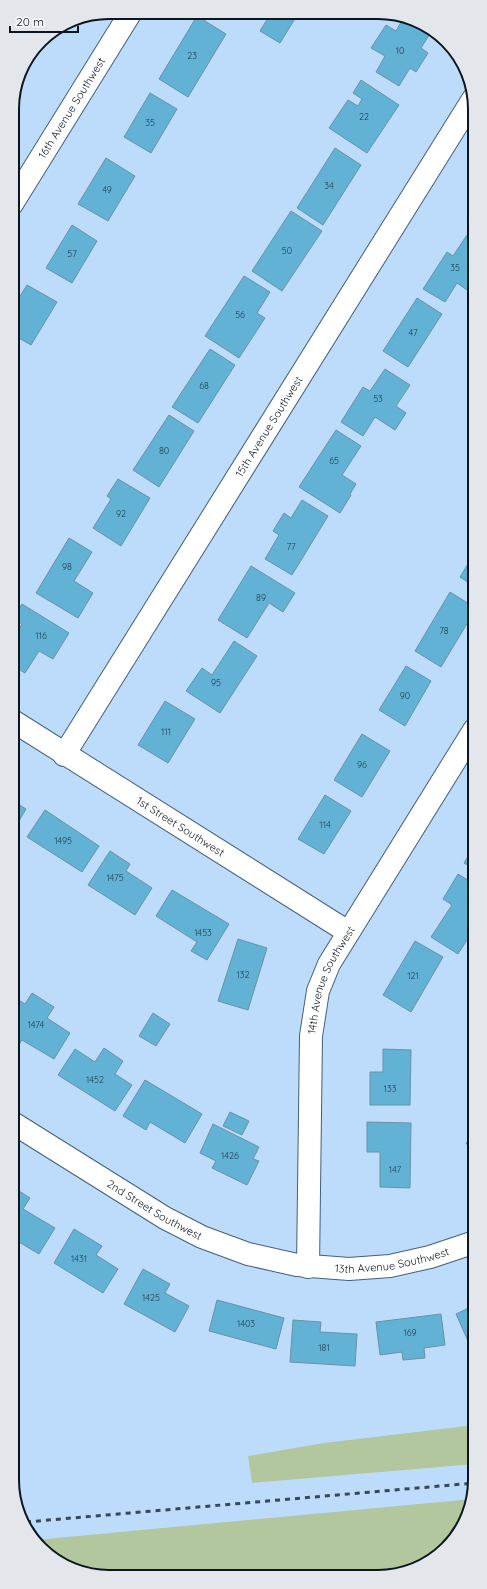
<svg xmlns="http://www.w3.org/2000/svg" width="487" height="1589" viewBox="0 0 487 1589" font-family="Quicksand,sans-serif">
	<style>
		.green { fill: #b3c79f }
		.building { fill: #62b2d5; stroke: #6892a6 }
		.lines { fill: none; stroke-linecap: round; stroke-linejoin: round }
		.minor-casing { stroke: #435f7a; stroke-width: 24 }
		.minor { stroke: #fff; stroke-width: 22 }
		.rail { stroke: #384858; stroke-width: 3; stroke-dasharray: 5 5; stroke-linecap: butt }
		.labels { text-anchor: middle; stroke-width: 3; stroke-linejoin: round; paint-order: stroke }
		.number-label { font-size: 9px; fill: #213d4e }
		.street-label { font-size: 11px; fill: #0b1621; stroke: #f6f9fd }
		.rim { fill: none; stroke: #0b1621; stroke-width: 2 }
	</style>
	<rect width="100%" height="100%" fill="#bddcfc"/>
	<g class="green">
		<polygon points="475,1425 475,1464 252,1483 248,1456 324,1443"/>
		<polygon points="472,1499 468,1517 451,1544 426,1564 397,1575 90,1575 40,1548 35,1540"/>
	</g>
	<g class="building">
		<polygon points="271,13 289,13 296,17 280,43 260,31"/>
		<polygon points="197,16 226,34 188,97 159,79"/>
		<polygon points="404,17 431,32 421,48 428,53 416,72 410,68 399,86 376,72 385,56 371,48 386,25 396,31"/>
		<polygon points="43,38 32,56 30,55 41,40"/>
		<polygon points="361,80 399,105 367,153 329,128 348,100 358,106 362,99 353,93"/>
		<polygon points="150,93 177,109 151,153 124,137"/>
		<polygon points="335,148 361,165 323,225 297,208"/>
		<polygon points="106,158 135,176 108,221 78,204"/>
		<polygon points="291,211 322,231 282,291 252,271"/>
		<polygon points="473,212 473,225 467,222"/>
		<polygon points="72,225 97,241 72,283 46,268"/>
		<polygon points="467,235 473,239 473,280 467,290 457,283 445,302 423,289 447,252 453,256"/>
		<polygon points="244,276 270,292 257,313 265,318 239,358 205,336"/>
		<polygon points="27,285 57,302 31,345 12,334 12,309"/>
		<polygon points="417,298 442,314 408,367 383,351"/>
		<polygon points="210,349 235,365 198,423 172,407"/>
		<polygon points="385,369 410,385 396,406 406,413 395,430 375,417 363,436 341,422 363,387 370,391"/>
		<polygon points="169,415 194,431 159,487 133,470"/>
		<polygon points="336,430 361,446 342,475 356,484 350,494 351,495 340,513 299,487"/>
		<polygon points="118,479 150,498 121,546 93,528 111,499 107,496"/>
		<polygon points="302,500 328,516 292,575 265,559 279,535 273,531 284,513 291,518"/>
		<polygon points="474,534 474,543 470,541"/>
		<polygon points="69,538 92,552 74,581 93,593 78,618 36,593"/>
		<polygon points="474,554 474,586 460,577"/>
		<polygon points="251,566 295,593 283,612 269,603 247,638 218,620"/>
		<polygon points="450,592 474,607 474,612 441,667 415,651"/>
		<polygon points="22,604 69,633 53,659 39,651 25,673 13,666 13,639 22,624 13,618"/>
		<polygon points="234,641 257,656 220,713 186,691 202,668 212,675"/>
		<polygon points="406,666 431,681 405,726 379,710"/>
		<polygon points="165,701 195,719 168,763 138,745"/>
		<polygon points="362,734 390,751 362,797 334,780"/>
		<polygon points="325,795 351,811 324,854 298,839"/>
		<polygon points="13,801 26,809 13,831"/>
		<polygon points="45,810 99,846 82,872 27,837"/>
		<polygon points="474,847 474,869 464,863"/>
		<polygon points="110,851 130,864 126,871 152,888 135,915 88,885"/>
		<polygon points="458,874 474,884 474,929 458,954 431,937 452,905 443,899"/>
		<polygon points="172,890 229,924 207,960 191,951 197,942 156,916"/>
		<polygon points="238,939 267,948 248,1010 218,1001"/>
		<polygon points="415,941 443,957 411,1012 383,995"/>
		<polygon points="32,993 54,1007 47,1018 70,1033 54,1059 22,1040 16,1049 13,1047 13,999 14,997 25,1004"/>
		<polygon points="153,1013 170,1024 156,1046 139,1036"/>
		<polygon points="104,1048 123,1061 115,1074 132,1085 115,1111 58,1075 75,1049 95,1062"/>
		<polygon points="383,1049 411,1050 410,1105 370,1105 370,1072 383,1072"/>
		<polygon points="145,1080 202,1114 185,1143 150,1122 146,1130 123,1116"/>
		<polygon points="230,1112 249,1121 242,1135 223,1126"/>
		<polygon points="367,1122 411,1123 410,1188 380,1187 380,1152 367,1152"/>
		<polygon points="213,1124 259,1147 253,1159 259,1161 247,1185 212,1168 216,1161 200,1153"/>
		<polygon points="474,1136 474,1154 466,1143"/>
		<polygon points="13,1187 30,1198 23,1209 55,1228 39,1254 14,1239"/>
		<polygon points="74,1229 102,1246 96,1255 118,1269 103,1293 54,1263"/>
		<polygon points="143,1269 170,1284 165,1293 189,1306 175,1332 124,1304"/>
		<polygon points="217,1300 284,1318 276,1349 209,1331"/>
		<polygon points="475,1305 475,1338 468,1341 456,1314"/>
		<polygon points="441,1314 445,1345 424,1348 425,1358 403,1360 402,1352 380,1355 376,1322"/>
		<polygon points="293,1320 321,1322 320,1332 357,1334 355,1366 290,1362"/>
	</g>
	<g class="lines">
		<g class="minor-casing">
			<g id="minor">
				<path id="s1" d="M 12,204 L 131,12"/>
				<path id="s2" d="M 13,721 L 348,932"/>
				<path id="s3" d="M 64,755 L 473,99"/>
				<path id="s4" d="M 13,1123 L 165,1218 L 202,1237 L 248,1254 L 297,1265 L 349,1269 L 390,1266 L 430,1257 L 475,1242"/>
				<path id="s5" d="M 308,1267 L 311,1036 L 318,991 L 329,964 L 474,730"/>
			</g>
		</g>
		<use href="#minor" class="minor"/>
		<polyline class="rail" points="26,1522 475,1483"/>
	</g>
	<g class="labels">
		<g class="number-label">
			<text x="400" y="54">10</text>
			<text x="192" y="59">23</text>
			<text x="364" y="120">22</text>
			<text x="150" y="126">35</text>
			<text x="329" y="189">34</text>
			<text x="107" y="193">49</text>
			<text x="287" y="254">50</text>
			<text x="72" y="257">57</text>
			<text x="455" y="271">35</text>
			<text x="240" y="318">56</text>
			<text x="413" y="336">47</text>
			<text x="204" y="389">68</text>
			<text x="378" y="402">53</text>
			<text x="164" y="454">80</text>
			<text x="334" y="464">65</text>
			<text x="121" y="517">92</text>
			<text x="291" y="550">77</text>
			<text x="67" y="570">98</text>
			<text x="261" y="601">89</text>
			<text x="444" y="634">78</text>
			<text x="41" y="639">116</text>
			<text x="216" y="686">95</text>
			<text x="405" y="699">90</text>
			<text x="166" y="735">111</text>
			<text x="362" y="768">96</text>
			<text x="325" y="828">114</text>
			<text x="63" y="844">1495</text>
			<text x="115" y="881">1475</text>
			<text x="203" y="936">1453</text>
			<text x="243" y="978">132</text>
			<text x="413" y="979">121</text>
			<text x="36" y="1028">1474</text>
			<text x="95" y="1083">1452</text>
			<text x="390" y="1092">133</text>
			<text x="230" y="1159">1426</text>
			<text x="395" y="1173">147</text>
			<text x="79" y="1262">1431</text>
			<text x="151" y="1301">1425</text>
			<text x="246" y="1327">1403</text>
			<text x="410" y="1336">169</text>
			<text x="324" y="1351">181</text>
		</g>
		<g class="street-label">
			<text dy="4" stroke="none"><textPath href="#s1" startOffset="113">16th Avenue Southwest</textPath></text>
			<text dy="4" stroke="none"><textPath href="#s3" startOffset="387">15th Avenue Southwest</textPath></text>
			<text dy="4" stroke="none"><textPath href="#s2" startOffset="198">1st Street Southwest</textPath></text>
			<text dy="4" stroke="none"><textPath href="#s5" startOffset="291">14th Avenue Southwest</textPath></text>
			<text dy="4" stroke="none"><textPath href="#s4" startOffset="166">2nd Street Southwest</textPath></text>
			<text dy="4" stroke="none"><textPath href="#s4" startOffset="416">13th Avenue Southwest</textPath></text>
		</g>
	</g>
	<path d="M0 0H487V1589H0ZM109 19H378A90 90 0 0 1 468 109V1480A90 90 0 0 1 378 1570H109A90 90 0 0 1 19 1480V109A90 90 0 0 1 109 19Z" fill="#e3e7eb" fill-rule="evenodd"/>
	<path class="rim" d="M109 19H378A90 90 0 0 1 468 109V1480A90 90 0 0 1 378 1570H109A90 90 0 0 1 19 1480V109A90 90 0 0 1 109 19Z"/>
	<path d="M10 26v6h68v-6" fill="none" stroke="#0b1621" stroke-width="2"/>
	<text x="16" y="26" font-size="12" fill="#0b1621" stroke="#f6f9fd" stroke-width="3" paint-order="stroke">20 m</text>
</svg>
